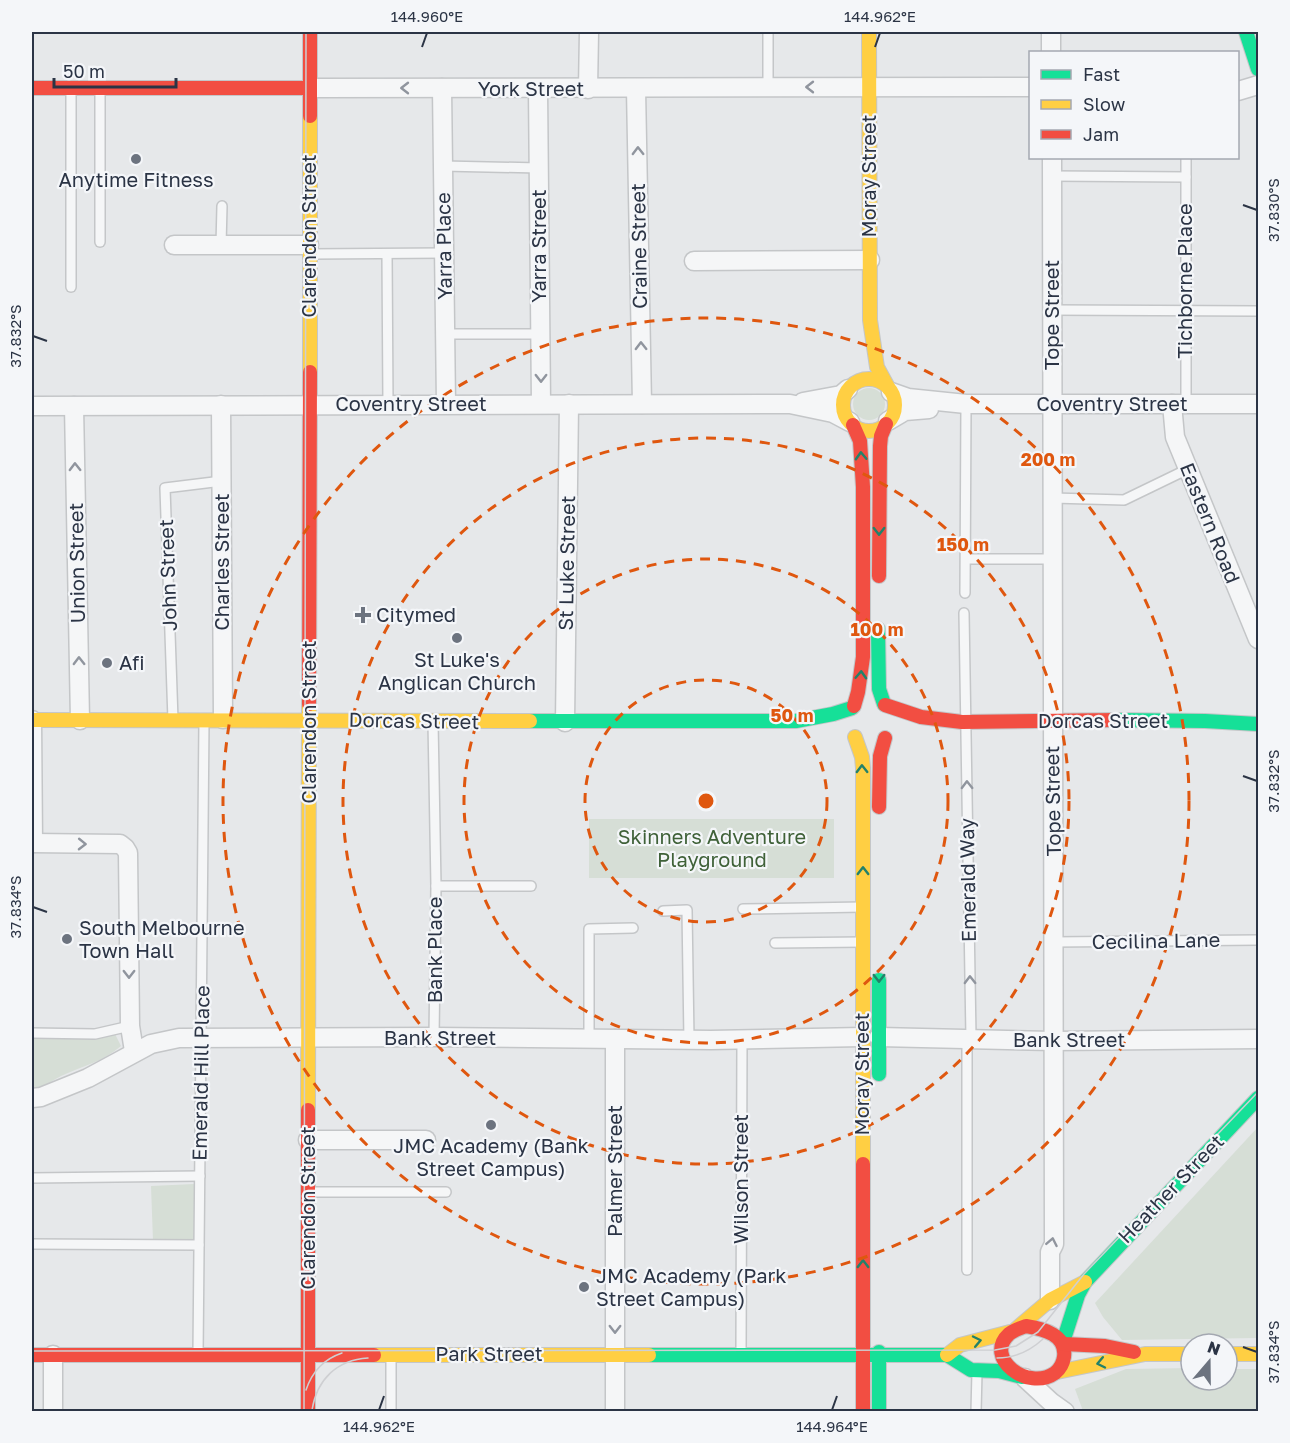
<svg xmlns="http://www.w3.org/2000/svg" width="1290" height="1443" viewBox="0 0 1290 1443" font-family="'Golos Text',sans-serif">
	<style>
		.green { fill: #d6ded6 }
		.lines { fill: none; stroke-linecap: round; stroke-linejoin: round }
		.lane-casing { stroke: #c4c6c8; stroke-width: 12 }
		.street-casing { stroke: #c4c6c8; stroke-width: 21 }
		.fast-casing { stroke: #c4c6c8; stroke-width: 16 }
		.slow-casing { stroke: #c4c6c8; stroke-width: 16 }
		.jam-casing { stroke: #c4c6c8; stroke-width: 16 }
		.lane { stroke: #f5f6f7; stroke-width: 9 }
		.street { stroke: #f5f6f7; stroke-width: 18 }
		.fast { stroke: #16e098; stroke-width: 14 }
		.slow { stroke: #ffcf43; stroke-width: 14 }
		.jam { stroke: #f24e42; stroke-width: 14 }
		.tram { stroke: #cecfd2; stroke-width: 1.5 }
		.oneway { stroke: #90959e }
		.oneway2 { stroke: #22816a }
		.ticks { fill: none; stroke: #2b3445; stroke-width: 2 }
		.ring { fill: none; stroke: #df570f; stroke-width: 3; stroke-dasharray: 10 8 }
		.poi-dot { fill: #6c737f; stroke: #f4f6f9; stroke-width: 2 }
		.labels { text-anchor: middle; stroke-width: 4.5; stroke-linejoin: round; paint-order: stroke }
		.street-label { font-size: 20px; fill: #2b3445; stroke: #f4f6f9 }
		.poi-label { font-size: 20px; fill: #2b3445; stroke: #f4f6f9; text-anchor: start }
		.park-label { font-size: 20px; fill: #3f6138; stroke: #f4f6f9 }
		.centre { fill: #df570f; stroke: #f4f6f9; stroke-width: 3 }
		.ring-label { font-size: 18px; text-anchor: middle; font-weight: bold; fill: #df570f; stroke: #f4f6f9; stroke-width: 4.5; stroke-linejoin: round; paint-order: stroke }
		.neatline { fill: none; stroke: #2b3445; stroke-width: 2 }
		.ticks-label { font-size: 15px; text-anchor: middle; fill: #2b3445 }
	</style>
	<rect width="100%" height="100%" fill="#e6e8ea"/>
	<g class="green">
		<circle cx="869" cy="404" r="16"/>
		<rect x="589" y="819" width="245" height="59"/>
		<path d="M 115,1034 L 121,1046 C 102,1062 83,1066 61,1076 C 51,1081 44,1088 32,1090 L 32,1038 L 93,1039 Z"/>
		<polygon points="1258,1127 1258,1338 1122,1340 1103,1317 1095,1303"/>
		<polygon points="194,1184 197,1239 153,1241 151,1186"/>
		<polygon points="1191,1368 1191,1380 1227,1380 1227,1369 1258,1369 1258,1411 1083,1411 1075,1389 1126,1369"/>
	</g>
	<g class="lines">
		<g class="lane-casing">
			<g id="lane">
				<polyline points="768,32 768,87"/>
				<polyline points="100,88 100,242"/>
				<polyline points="1186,158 1186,404"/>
				<polyline points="443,166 539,168"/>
				<polyline points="1052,176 1186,177"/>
				<polyline points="221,245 222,206"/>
				<polyline points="312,254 444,253"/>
				<polyline points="387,254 388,404"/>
				<polyline points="71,287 71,90"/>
				<polyline points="1052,310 1258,311"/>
				<polyline points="445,334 540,334"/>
				<polyline points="1053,498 1124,500 1188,469"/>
				<polyline points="966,559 1053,559"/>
				<polyline points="965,593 966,404"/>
				<polyline points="964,613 971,1038"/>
				<polyline points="173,720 165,488 222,481"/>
				<polyline points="433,722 436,886 434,1037"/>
				<polyline points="436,886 531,886"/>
				<polyline points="743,909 863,907"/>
				<polyline points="663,911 687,910 689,1040"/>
				<polyline points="1054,942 1258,940"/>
				<polyline points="775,943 863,942"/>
				<polyline points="32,1033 95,1034 130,1026"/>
				<polyline points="967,1038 967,1270"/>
				<polyline points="589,1039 589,929 633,928"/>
				<polyline points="32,1178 200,1176"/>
				<polyline points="311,1192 446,1192"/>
				<polyline points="32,1244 199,1245"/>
				<polyline points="741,1354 742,1038"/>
				<polyline points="198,1355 204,721"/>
				<polyline points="391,1412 391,1357"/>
				<polyline points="976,1412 977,1372"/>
			</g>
		</g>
		<g class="street-casing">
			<g id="street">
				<polyline points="1051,52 1051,32"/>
				<polyline points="310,88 1030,87"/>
				<polyline points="442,88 446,404"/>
				<polyline points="538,89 541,404"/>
				<polyline points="588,89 589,32"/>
				<polyline points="636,89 642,404"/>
				<polyline points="1238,91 1258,85"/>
				<polyline points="174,245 309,245"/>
				<polyline points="694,261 870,260"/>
				<polyline points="891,392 908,398 966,404 1258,404"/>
				<polyline points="803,402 841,395 848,389"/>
				<polyline points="1172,404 1175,437 1258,639"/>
				<polyline points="221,405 223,719"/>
				<polyline points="32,406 790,404 833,413 850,422"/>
				<polyline points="74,406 80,720"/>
				<polyline points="888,421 905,411 929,409"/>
				<polyline points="32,720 33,843"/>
				<polyline points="565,722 569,404"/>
				<polyline points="32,843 120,844 125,848 128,853 130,1026 134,1051"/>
				<polyline points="879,1037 1054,1041 1258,1039"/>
				<polyline points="32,1098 41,1097 88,1078 151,1044 179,1038 434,1037 711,1040 862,1037"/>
				<polyline points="308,1140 426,1140"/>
				<polyline points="1050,1300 1050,1252 1054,1244 1052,158"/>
				<polyline points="1025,1378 1051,1402 1065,1412"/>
				<polyline points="53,1412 53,1355"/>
				<polyline points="615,1412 615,1039"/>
			</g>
		</g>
		<g class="fast-casing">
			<g id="fast">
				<polyline points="1246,32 1258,69"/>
				<polyline points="878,629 879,689 884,704"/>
				<polyline points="1116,720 1205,721 1258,724"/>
				<polyline points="530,721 796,721 833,714 852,708"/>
				<polyline points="879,980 879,1074"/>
				<polyline points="1063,1342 1078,1295 1085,1282 1258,1098"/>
				<polyline points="879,1352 879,1412"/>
				<polyline points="649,1355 947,1355 971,1370 999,1371 1022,1377"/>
			</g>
		</g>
		<g class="slow-casing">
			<g id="slow">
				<polyline points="869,32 870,320 877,367 889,389"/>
				<polyline points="310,372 310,116"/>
				<circle cx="869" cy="405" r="26"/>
				<polyline points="32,720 530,721"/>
				<polyline points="855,737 862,757 863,768 863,1164"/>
				<polyline points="308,1110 309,704"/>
				<polyline points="1016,1329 1050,1300 1085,1282"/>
				<polyline points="1227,1354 1258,1354"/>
				<polyline points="374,1355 649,1355"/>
				<polyline points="947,1355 960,1345 1010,1332"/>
				<polyline points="1057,1372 1145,1354 1191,1354"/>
			</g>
		</g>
		<g class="jam-casing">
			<g id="jam">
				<polyline points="32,88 310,88"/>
				<polyline points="310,116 310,32"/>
				<polyline points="853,425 860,441 863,487 863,657 858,692 854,706"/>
				<polyline points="879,576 880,446 881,436 886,424"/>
				<polyline points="309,704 310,372"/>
				<polyline points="885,705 921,717 962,722 1116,720"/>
				<polyline points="879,807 880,756 885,738"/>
				<polyline points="863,1164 863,1412"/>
				<path d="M 1026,1326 C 1044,1329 1067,1335 1064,1357 C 1063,1364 1060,1369 1055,1373 C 1028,1392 983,1358 1009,1334 C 1014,1330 1021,1328 1026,1326 Z"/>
				<polyline points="1064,1344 1105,1346 1134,1352"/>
				<polyline points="32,1355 374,1355"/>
				<polyline points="308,1412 308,1110"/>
			</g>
		</g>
		<use href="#lane" class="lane"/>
		<use href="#street" class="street"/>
		<use href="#fast" class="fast"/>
		<use href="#slow" class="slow"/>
		<use href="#jam" class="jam"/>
		<g class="tram">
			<polyline points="32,1351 995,1350 1016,1346 1038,1332 1084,1274 1258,1092"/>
			<path d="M 997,1358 C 1015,1358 1030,1351 1043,1339"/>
			<path d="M 306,1390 C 312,1372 324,1359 342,1353"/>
			<path d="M 312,1410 C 317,1379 337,1360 368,1358"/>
			<polyline points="304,1412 306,32"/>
		</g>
	</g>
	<defs><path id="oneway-chevron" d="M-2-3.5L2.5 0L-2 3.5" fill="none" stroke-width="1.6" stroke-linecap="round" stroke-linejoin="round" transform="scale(1.5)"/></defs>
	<g class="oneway">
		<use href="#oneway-chevron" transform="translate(810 87) rotate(-180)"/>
		<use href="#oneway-chevron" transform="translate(405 88) rotate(-180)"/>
		<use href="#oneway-chevron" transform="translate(638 151) rotate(-91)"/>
		<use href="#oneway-chevron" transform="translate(641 346) rotate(-91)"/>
		<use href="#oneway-chevron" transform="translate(541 378) rotate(90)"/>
		<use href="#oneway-chevron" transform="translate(75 467) rotate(-91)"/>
		<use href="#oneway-chevron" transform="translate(79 661) rotate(-91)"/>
		<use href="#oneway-chevron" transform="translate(967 785) rotate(-91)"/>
		<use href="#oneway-chevron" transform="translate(82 844) rotate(1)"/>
		<use href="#oneway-chevron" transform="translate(129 974) rotate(90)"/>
		<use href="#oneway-chevron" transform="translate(970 980) rotate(-91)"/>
		<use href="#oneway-chevron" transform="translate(1052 1242) rotate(-79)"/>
		<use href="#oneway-chevron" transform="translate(615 1329) rotate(90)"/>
	</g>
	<g class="oneway2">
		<use href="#oneway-chevron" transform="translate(861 456) rotate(-92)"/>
		<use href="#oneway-chevron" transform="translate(879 531) rotate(90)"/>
		<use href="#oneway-chevron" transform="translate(861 675) rotate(-87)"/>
		<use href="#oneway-chevron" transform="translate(862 769) rotate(-91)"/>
		<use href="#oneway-chevron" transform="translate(863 871) rotate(-90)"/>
		<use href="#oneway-chevron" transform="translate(879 978) rotate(90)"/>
		<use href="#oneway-chevron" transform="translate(863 1264) rotate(-90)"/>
		<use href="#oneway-chevron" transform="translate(977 1341) rotate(-12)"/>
		<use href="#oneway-chevron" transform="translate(1101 1363) rotate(168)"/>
	</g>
	<path class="ticks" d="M 422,47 L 427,33M 875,47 L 880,33M 1243,205 L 1257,210M 33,336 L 47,341M 1243,776 L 1257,781M 33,907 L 47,912M 1243,1347 L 1257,1352M 379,1410 L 384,1396M 832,1410 L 837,1396"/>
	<g class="ring">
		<circle cx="706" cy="801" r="121"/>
		<circle cx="706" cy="801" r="242"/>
		<circle cx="706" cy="801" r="363"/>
		<circle cx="706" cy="801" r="483"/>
	</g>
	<g class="poi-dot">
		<circle cx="136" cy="159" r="6"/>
		<path d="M360 606h6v6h6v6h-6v6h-6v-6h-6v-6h6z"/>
		<circle cx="457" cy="638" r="6"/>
		<circle cx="107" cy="663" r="6"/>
		<circle cx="67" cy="939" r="6"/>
		<circle cx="491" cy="1125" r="6"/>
		<circle cx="584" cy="1287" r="6"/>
	</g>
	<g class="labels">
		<g class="street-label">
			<text x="531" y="96">York Street</text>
			<text transform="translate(869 176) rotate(-90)" y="7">Moray Street</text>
			<text transform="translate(309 236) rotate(-90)" y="7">Clarendon Street</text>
			<text transform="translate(444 246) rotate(-91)" y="7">Yarra Place</text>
			<text transform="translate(539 246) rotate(-90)" y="7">Yarra Street</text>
			<text transform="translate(639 246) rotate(-91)" y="7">Craine Street</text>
			<text transform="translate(1185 281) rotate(-90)" y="7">Tichborne Place</text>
			<text transform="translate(1052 315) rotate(-90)" y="7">Tope Street</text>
			<text x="411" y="411">Coventry Street</text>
			<text x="1112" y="411">Coventry Street</text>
			<text transform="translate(1210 523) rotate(68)" y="7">Eastern Road</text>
			<text transform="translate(222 562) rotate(-90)" y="7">Charles Street</text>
			<text transform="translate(77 563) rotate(-91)" y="7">Union Street</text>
			<text transform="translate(567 563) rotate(-89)" y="7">St Luke Street</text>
			<text transform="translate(168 575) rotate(-92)" y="7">John Street</text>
			<text transform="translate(414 721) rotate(1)" y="7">Dorcas Street</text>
			<text x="1103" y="728">Dorcas Street</text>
			<text transform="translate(309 722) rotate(-90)" y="7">Clarendon Street</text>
			<text transform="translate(1053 801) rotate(-91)" y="7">Tope Street</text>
			<text transform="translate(968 880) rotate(-91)" y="7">Emerald Way</text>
			<text transform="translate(1156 941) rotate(-1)" y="7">Cecilina Lane</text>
			<text transform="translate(435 950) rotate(-90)" y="7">Bank Place</text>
			<text x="440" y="1045">Bank Street</text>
			<text x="1069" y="1047">Bank Street</text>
			<text transform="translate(201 1073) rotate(-89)" y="7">Emerald Hill Place</text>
			<text transform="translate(862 1074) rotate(-90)" y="7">Moray Street</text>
			<text transform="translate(615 1171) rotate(-90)" y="7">Palmer Street</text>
			<text transform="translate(741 1179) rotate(-90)" y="7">Wilson Street</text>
			<text transform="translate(1171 1189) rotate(-46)" y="7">Heather Street</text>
			<text transform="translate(308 1208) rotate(-90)" y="7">Clarendon Street</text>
			<text x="489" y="1361">Park Street</text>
		</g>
		<g class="poi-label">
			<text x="136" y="187" text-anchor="middle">Anytime Fitness</text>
			<text x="376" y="622">Citymed</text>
			<text x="457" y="667" text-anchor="middle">St Luke's<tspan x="457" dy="23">Anglican Church</tspan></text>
			<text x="119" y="670">Afi</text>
			<text x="79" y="935">South Melbourne<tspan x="79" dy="23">Town Hall</tspan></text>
			<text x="491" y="1153" text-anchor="middle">JMC Academy (Bank<tspan x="491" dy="23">Street Campus)</tspan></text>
			<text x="596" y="1283">JMC Academy (Park<tspan x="596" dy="23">Street Campus)</tspan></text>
		</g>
		<g class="park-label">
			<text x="712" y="844">Skinners Adventure<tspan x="712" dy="23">Playground</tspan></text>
		</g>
	</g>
	<circle cx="706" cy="801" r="9" class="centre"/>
	<g class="ring-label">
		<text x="1048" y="466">200 m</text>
		<text x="963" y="551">150 m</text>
		<text x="877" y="636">100 m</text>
		<text x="792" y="722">50 m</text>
	</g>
	<rect width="1290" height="1443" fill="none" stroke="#f4f6f9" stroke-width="66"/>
	<rect x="1029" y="51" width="210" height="108" fill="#f4f6f9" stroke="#a4a8b1" stroke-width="1.5"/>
	<rect x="1041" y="70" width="30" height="9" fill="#16e098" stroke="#a4a8b1" stroke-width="1.5"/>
	<text x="1083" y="81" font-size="18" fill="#2b3445">Fast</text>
	<rect x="1041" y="100" width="30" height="9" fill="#ffcf43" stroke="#a4a8b1" stroke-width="1.5"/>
	<text x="1083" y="111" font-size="18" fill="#2b3445">Slow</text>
	<rect x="1041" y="130" width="30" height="9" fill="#f24e42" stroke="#a4a8b1" stroke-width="1.5"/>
	<text x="1083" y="141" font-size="18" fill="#2b3445">Jam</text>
	<g transform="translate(1209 1362) rotate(20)"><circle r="28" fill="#f4f6f9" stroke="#a4a8b1" stroke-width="1.5"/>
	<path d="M0-4.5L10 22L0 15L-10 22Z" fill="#6c737f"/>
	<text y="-9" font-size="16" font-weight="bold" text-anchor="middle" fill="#2b3445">N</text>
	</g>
	<path d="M54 78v9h122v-9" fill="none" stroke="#2b3445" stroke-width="3"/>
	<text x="63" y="78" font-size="18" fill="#2b3445" stroke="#f4f6f9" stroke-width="4.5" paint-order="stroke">50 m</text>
	<rect x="33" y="33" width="1224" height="1377" class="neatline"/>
	<g class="ticks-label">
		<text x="427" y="22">144.960°E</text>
		<text x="880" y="22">144.962°E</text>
		<text transform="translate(1274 210) rotate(-90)" y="5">37.830°S</text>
		<text transform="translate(16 336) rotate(-90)" y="5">37.832°S</text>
		<text transform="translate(1274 781) rotate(-90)" y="5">37.832°S</text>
		<text transform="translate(16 907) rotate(-90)" y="5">37.834°S</text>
		<text transform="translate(1274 1352) rotate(-90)" y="5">37.834°S</text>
		<text x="379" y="1432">144.962°E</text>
		<text x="832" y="1432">144.964°E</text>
	</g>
</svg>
